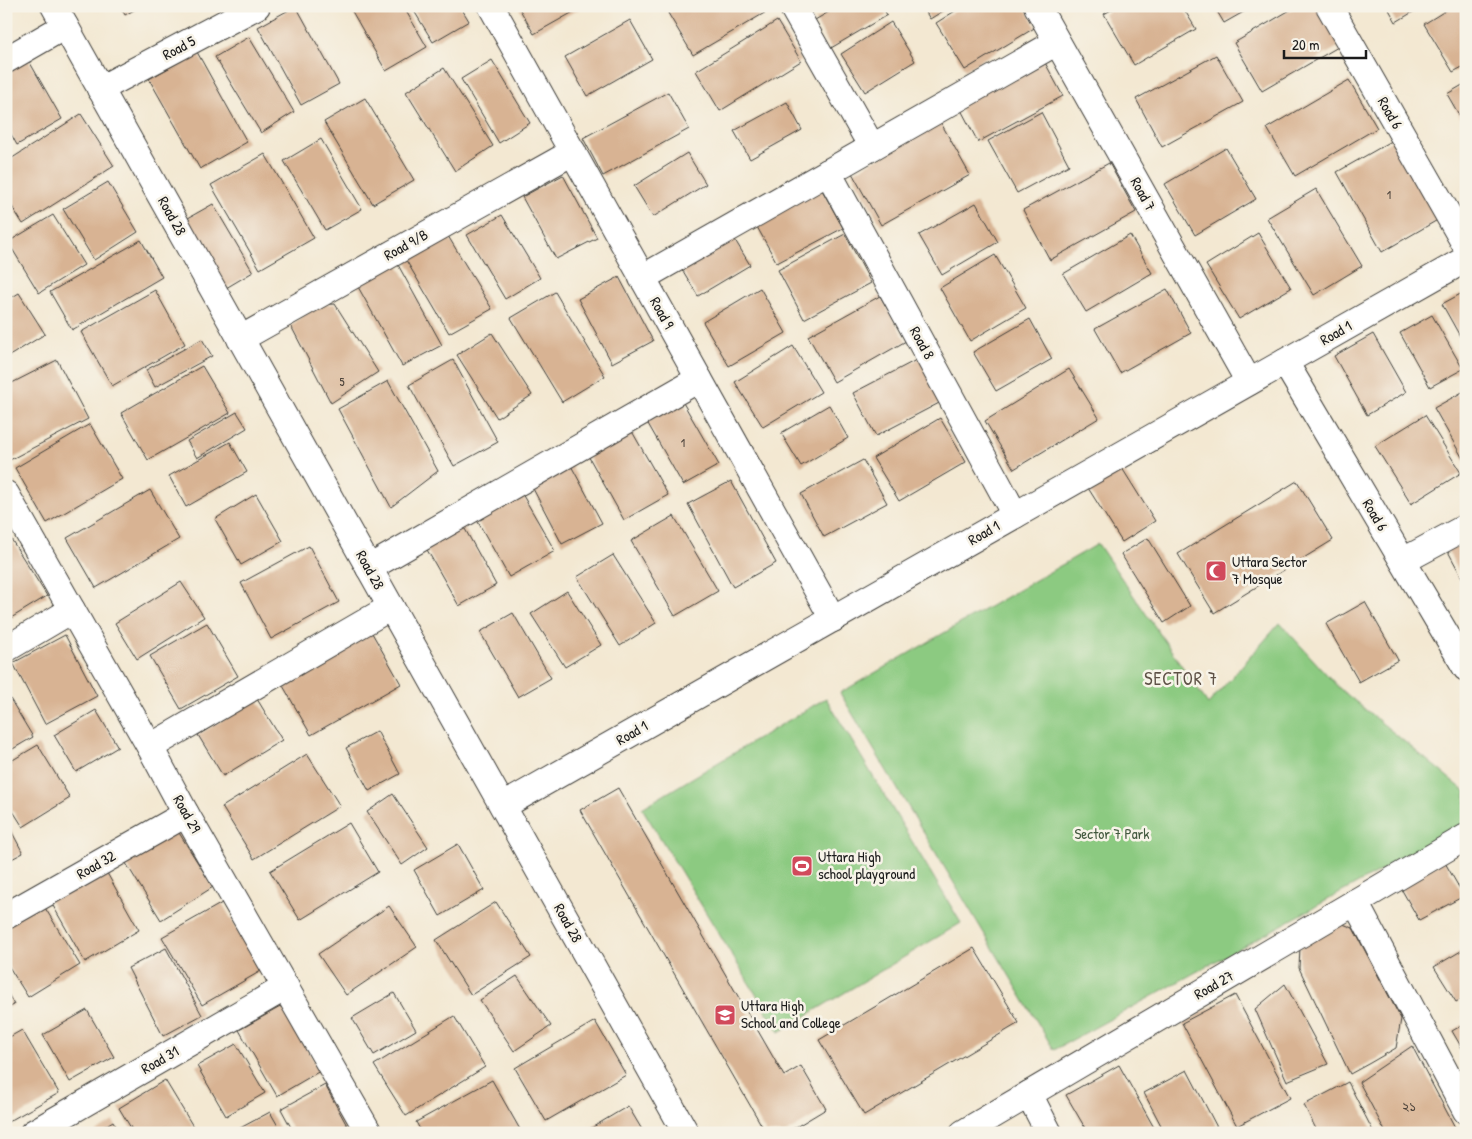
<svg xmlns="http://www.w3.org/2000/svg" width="1472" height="1139" viewBox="0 0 1472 1139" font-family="'Patrick Hand','Noto Sans Bengali',sans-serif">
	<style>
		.green { fill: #8cca81; stroke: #54734e }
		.building { fill: #d8b393 }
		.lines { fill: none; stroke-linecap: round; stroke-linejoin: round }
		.street-casing { stroke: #3c3b37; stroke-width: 28 }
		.street { stroke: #fff; stroke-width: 26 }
		.labels { text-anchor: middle; stroke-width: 5; stroke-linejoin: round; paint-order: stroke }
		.number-label { font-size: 12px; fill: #4b423a }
		.street-label { font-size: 15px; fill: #1c1c1c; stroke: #f7f3e8 }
		.poi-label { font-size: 15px; fill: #1c1c1c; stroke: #f7f3e8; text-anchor: start }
		.park-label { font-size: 15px; fill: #43593f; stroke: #f7f3e8 }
		.quarter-label { font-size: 18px; letter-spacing: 1px; fill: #5e5146; stroke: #f7f3e8 }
	</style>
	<rect width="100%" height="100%" fill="#f7f3e8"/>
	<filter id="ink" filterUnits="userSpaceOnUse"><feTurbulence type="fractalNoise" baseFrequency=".02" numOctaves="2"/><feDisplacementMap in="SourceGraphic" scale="10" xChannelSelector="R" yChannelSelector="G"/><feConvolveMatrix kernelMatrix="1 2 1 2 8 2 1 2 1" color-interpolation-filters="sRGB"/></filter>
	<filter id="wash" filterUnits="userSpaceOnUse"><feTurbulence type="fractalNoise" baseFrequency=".0096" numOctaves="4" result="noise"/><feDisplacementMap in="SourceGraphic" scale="20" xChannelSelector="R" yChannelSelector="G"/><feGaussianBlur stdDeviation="1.12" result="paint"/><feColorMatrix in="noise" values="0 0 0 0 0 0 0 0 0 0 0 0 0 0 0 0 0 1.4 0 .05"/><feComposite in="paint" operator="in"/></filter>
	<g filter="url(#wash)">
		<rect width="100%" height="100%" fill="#f3e8d2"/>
		<g class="green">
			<polygon points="1098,544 1208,704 1280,623 1339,688 1466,792 1466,824 1054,1050 840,693"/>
			<polygon points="826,698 961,923 779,1032 642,808"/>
		</g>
		<g id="blocks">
			<g class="building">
				<polygon points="120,6 141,6 125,15"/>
				<polygon points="296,6 339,84 301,105 258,27"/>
				<polygon points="349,6 403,6 427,47 386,71"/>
				<polygon points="411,6 460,6 469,21 433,42"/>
				<polygon points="522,6 584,6 534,34 519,8"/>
				<polygon points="680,6 772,6 773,8 693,55 668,13"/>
				<polygon points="839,6 882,6 887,15 831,48 815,20"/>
				<polygon points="922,6 951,6 930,19"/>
				<polygon points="963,6 1024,6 1036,27 965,70 936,23"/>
				<polygon points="1118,6 1182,6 1196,29 1134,65 1104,14"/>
				<polygon points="1214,6 1254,6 1224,23"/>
				<polygon points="1297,6 1323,6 1345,43 1262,91 1234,43"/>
				<polygon points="1387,6 1423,6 1396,22"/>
				<polygon points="1453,6 1466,6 1466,65 1453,72 1424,24"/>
				<polygon points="630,20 652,59 587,96 565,57"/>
				<polygon points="777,21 801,61 720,111 696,71"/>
				<polygon points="891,22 915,61 865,92 841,54"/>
				<polygon points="249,37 294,112 261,133 215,57"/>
				<polygon points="1036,46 1063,96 978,142 951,91"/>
				<polygon points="197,52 247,142 200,169 149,79"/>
				<polygon points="25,54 62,119 17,145 6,125 6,65"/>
				<polygon points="1216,55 1243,102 1162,147 1136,99"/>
				<polygon points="492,60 530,123 499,143 461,79"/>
				<polygon points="444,68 493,146 455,171 406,92"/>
				<polygon points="1349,80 1377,128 1295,176 1267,128"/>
				<polygon points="1466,83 1466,127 1447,94"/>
				<polygon points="668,92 689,129 603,176 583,138"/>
				<polygon points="365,98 414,180 373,204 324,122"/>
				<polygon points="787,102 802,130 750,159 734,131"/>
				<polygon points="1041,112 1069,165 1017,193 988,141"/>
				<polygon points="81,114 114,166 23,224 6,197 6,162"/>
				<polygon points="941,123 970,175 881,225 852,173"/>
				<polygon points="1397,138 1441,218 1382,252 1337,172"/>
				<polygon points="321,139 362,209 325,230 284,161"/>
				<polygon points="1226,148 1256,199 1195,235 1165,184"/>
				<polygon points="687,153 706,184 653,217 634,186"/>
				<polygon points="265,154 314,238 260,269 211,185"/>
				<polygon points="1109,163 1136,212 1050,260 1023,210"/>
				<polygon points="563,175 597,238 556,259 522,197"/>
				<polygon points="817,181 843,228 777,263 751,216"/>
				<polygon points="108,182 138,232 94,260 63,209"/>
				<polygon points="1316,189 1362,266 1314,295 1267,218"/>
				<polygon points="976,203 998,242 942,275 919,235"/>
				<polygon points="213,204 253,272 221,291 181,222"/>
				<polygon points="53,215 84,265 39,293 8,242"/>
				<polygon points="502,215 540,278 505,299 467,235"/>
				<polygon points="442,226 492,309 449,333 400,250"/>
				<polygon points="729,230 750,265 698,296 677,261"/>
				<polygon points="1258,233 1291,288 1239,319 1206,265"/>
				<polygon points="845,234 871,283 804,319 778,270"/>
				<polygon points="1130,235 1152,273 1086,312 1063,274"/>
				<polygon points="141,240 162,277 72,330 50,292"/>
				<polygon points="995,255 1026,308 970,341 940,288"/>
				<polygon points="397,263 442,345 402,366 357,285"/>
				<polygon points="619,277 653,341 612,363 578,299"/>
				<polygon points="760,288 786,333 729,366 703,322"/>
				<polygon points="1167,289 1191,333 1120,373 1095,329"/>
				<polygon points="155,290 185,344 112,386 81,332"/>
				<polygon points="1466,291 1466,347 1442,304"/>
				<polygon points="555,292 605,376 562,402 511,318"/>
				<polygon points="19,293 45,334 6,358 6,301"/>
				<polygon points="880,296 906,341 834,382 808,336"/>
				<polygon points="335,304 378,372 331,403 291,326 316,305"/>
				<polygon points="1432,315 1463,369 1430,387 1400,333"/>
				<polygon points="1030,319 1052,359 996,391 973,352"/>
				<polygon points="492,333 532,395 497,418 457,355"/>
				<polygon points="1373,334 1406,392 1367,415 1334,356"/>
				<polygon points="202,339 212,356 155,387 146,370"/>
				<polygon points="793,346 821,392 763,427 735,382"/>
				<polygon points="920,358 943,401 876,436 853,393"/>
				<polygon points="57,360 88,419 6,462 6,386"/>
				<polygon points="453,360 498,442 454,466 409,385"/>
				<polygon points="202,366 230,413 148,460 121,413"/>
				<polygon points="1069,369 1099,418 1014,469 985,421"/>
				<polygon points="388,381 438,471 391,507 338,409"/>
				<polygon points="1466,390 1466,464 1434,408"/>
				<polygon points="682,401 719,465 683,485 647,422"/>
				<polygon points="829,405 848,438 801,466 781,433"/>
				<polygon points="237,412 247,428 197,458 187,441"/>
				<polygon points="1425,415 1461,473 1411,504 1375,446"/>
				<polygon points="940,418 966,462 899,501 873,458"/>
				<polygon points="625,419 668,495 624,520 581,443"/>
				<polygon points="90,424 122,479 47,523 15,468"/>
				<polygon points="230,442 247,472 186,507 169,476"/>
				<polygon points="568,460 602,523 562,544 529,481"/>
				<polygon points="863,460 887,503 824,537 801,494"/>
				<polygon points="1117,460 1155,521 1122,542 1083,480"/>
				<polygon points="514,480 555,551 509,577 469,506"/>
				<polygon points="731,481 776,563 733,587 688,504"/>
				<polygon points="1297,481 1333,540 1214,613 1178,554"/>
				<polygon points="150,490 179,539 96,588 67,538"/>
				<polygon points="256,494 283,541 241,565 215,519"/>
				<polygon points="674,516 718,591 675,616 631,541"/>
				<polygon points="460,520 496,585 459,606 422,541"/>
				<polygon points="1466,529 1466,585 1443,542"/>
				<polygon points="6,531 47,596 6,621"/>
				<polygon points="1148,538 1190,606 1164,623 1121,554"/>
				<polygon points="309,546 339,602 271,639 241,583"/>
				<polygon points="613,555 656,623 620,646 577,577"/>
				<polygon points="181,582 204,617 137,659 115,623"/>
				<polygon points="567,591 601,645 565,667 531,614"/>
				<polygon points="1365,602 1398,660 1359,682 1326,624"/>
				<polygon points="513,613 551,678 518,697 480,632"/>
				<polygon points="207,623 238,676 181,709 150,656"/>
				<polygon points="372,633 401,684 311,735 282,684"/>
				<polygon points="65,635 97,696 45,724 13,663"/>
				<polygon points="6,692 33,737 6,753"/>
				<polygon points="257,699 282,740 223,776 198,735"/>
				<polygon points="96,710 118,747 76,772 54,735"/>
				<polygon points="377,731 400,774 369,791 346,748"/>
				<polygon points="38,745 70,798 23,827 6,800 6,764"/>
				<polygon points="307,754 340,806 254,859 222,807"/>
				<polygon points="618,788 784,1076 801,1066 826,1109 786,1133 766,1133 580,810"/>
				<polygon points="393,794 428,847 402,865 367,812"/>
				<polygon points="6,821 23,853 6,862"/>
				<polygon points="349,823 378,872 300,920 270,871"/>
				<polygon points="176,828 213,887 161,920 124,860"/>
				<polygon points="458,844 484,890 440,916 414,870"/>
				<polygon points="1444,861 1464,896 1419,920 1399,885"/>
				<polygon points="103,866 139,930 85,962 48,897"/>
				<polygon points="496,902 531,957 471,995 436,940"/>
				<polygon points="42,903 80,965 28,997 6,962 6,925"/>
				<polygon points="222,903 261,971 202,1005 162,937"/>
				<polygon points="389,906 417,947 346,995 318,954"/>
				<polygon points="1328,918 1353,928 1401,1019 1396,1048 1370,1063 1350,1074 1299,968 1300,947"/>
				<polygon points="166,948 202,1015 163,1036 128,968"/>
				<polygon points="974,948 1019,1023 864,1115 819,1040"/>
				<polygon points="1466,948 1466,996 1456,1002 1434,967"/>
				<polygon points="517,976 551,1026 514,1051 480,1000"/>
				<polygon points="1285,984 1328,1064 1287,1081 1255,1009"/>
				<polygon points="6,990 14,1005 6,1009"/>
				<polygon points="394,993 416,1030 374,1055 352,1018"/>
				<polygon points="1235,995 1290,1098 1237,1126 1182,1023"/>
				<polygon points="282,1006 320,1071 277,1096 239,1030"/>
				<polygon points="87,1010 114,1057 70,1082 43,1035"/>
				<polygon points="454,1016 485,1067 406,1116 374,1065"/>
				<polygon points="595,1021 626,1075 546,1121 515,1068"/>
				<polygon points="1466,1023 1466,1055 1452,1031"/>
				<polygon points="22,1030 59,1093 6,1123 6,1039"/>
				<polygon points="236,1044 265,1093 226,1116 197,1066"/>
				<polygon points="1412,1046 1458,1133 1386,1133 1359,1082"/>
				<polygon points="1119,1065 1157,1133 1088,1133 1066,1095"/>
				<polygon points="1187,1070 1220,1133 1165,1133 1144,1093"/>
				<polygon points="165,1080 197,1133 134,1133 119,1108"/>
				<polygon points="492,1080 522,1133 422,1133 416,1122"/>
				<polygon points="1348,1082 1374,1133 1318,1133 1304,1105"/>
				<polygon points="325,1085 351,1133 294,1133 281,1109"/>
				<polygon points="628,1106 644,1133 583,1133"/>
				<polygon points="270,1112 282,1133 231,1133"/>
				<polygon points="113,1121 120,1133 94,1133"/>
			</g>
		</g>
	</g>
	<g filter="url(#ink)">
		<use href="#blocks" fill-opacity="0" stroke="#3c3b37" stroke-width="1"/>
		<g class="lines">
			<g class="street-casing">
				<g id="street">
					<polyline points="54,6 686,1133"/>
					<polyline points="491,6 833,619"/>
					<polyline points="792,6 872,147"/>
					<polyline points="1037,6 1249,382"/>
					<polyline points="1329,6 1466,246"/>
					<polyline points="6,60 65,26"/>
					<polyline points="100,89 257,6"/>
					<polyline points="828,172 1015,515"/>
					<polyline points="642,278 1057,42"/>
					<polyline points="240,339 573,152"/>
					<polyline points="1285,362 1466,668"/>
					<polyline points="6,494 150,747 186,814 369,1133"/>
					<polyline points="1403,561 1466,527"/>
					<polyline points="369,568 699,379"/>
					<polyline points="6,649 72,610"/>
					<polyline points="150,747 391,607"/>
					<polyline points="503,806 1466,259"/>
					<polyline points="1355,902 1466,1111"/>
					<polyline points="6,916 186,814"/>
					<polyline points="1029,1094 1049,1133"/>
					<polyline points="33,1133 286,987"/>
					<polyline points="963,1133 1466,837"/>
				</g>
			</g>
			<use href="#street" class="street"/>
		</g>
	</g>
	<defs>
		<g id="mosque-square" transform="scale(1.125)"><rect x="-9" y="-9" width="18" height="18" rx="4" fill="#d1495b" stroke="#f7f3e8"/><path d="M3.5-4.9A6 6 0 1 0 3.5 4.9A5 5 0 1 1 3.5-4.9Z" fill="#fff"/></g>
		<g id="stadium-square" transform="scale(1.125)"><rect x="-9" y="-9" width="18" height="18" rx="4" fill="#d1495b" stroke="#f7f3e8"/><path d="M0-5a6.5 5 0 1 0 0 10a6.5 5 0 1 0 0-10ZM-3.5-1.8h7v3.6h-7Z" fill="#fff"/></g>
		<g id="school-square" transform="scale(1.125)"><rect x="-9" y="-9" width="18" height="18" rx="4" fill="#d1495b" stroke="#f7f3e8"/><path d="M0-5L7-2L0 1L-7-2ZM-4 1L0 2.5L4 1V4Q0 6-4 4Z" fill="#fff"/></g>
	</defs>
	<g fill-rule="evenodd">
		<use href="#mosque-square" x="1216" y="571"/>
		<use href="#stadium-square" x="802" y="866"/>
		<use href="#school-square" x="725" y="1015"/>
	</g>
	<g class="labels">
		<g class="number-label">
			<text x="1389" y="199">1</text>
			<text x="342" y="386">5</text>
			<text x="683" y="447">1</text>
			<text x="1409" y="1111">২১</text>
		</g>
		<g class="street-label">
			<text transform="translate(179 48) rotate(-28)" y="5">Road 5</text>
			<text transform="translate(1390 113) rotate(60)" y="5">Road 6</text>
			<text transform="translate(1143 194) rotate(61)" y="5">Road 7</text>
			<text transform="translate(172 216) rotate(61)" y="5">Road 28</text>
			<text transform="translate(406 245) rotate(-29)" y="5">Road 9/B</text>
			<text transform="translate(662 313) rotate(61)" y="5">Road 9</text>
			<text transform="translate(1336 333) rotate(-30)" y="5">Road 1</text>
			<text transform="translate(922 343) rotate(61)" y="5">Road 8</text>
			<text transform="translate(1375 515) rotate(59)" y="5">Road 6</text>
			<text transform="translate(984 533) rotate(-30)" y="5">Road 1</text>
			<text transform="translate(370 570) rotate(61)" y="5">Road 28</text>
			<text transform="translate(632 733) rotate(-30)" y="5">Road 1</text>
			<text transform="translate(187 814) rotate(61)" y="5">Road 29</text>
			<text transform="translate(96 865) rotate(-30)" y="5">Road 32</text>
			<text transform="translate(568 923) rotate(61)" y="5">Road 28</text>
			<text transform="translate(1214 985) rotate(-30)" y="5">Road 27</text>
			<text transform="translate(160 1060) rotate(-30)" y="5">Road 31</text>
		</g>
		<g class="poi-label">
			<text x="1232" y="567">Uttara Sector<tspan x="1232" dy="17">7 Mosque</tspan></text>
			<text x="818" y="862">Uttara High<tspan x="818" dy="17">school playground</tspan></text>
			<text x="741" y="1011">Uttara High<tspan x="741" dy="17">School and College</tspan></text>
		</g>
		<g class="park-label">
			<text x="1112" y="839">Sector 7 Park</text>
		</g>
		<g class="quarter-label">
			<text x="1181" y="685">SECTOR 7</text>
		</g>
	</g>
	<rect width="1472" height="1139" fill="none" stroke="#f7f3e8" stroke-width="25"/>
	<path d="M1284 50v8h82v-8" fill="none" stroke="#1c1c1c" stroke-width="2.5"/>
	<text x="1292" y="50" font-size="15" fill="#1c1c1c" stroke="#f7f3e8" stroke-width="4" paint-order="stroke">20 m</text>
</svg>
